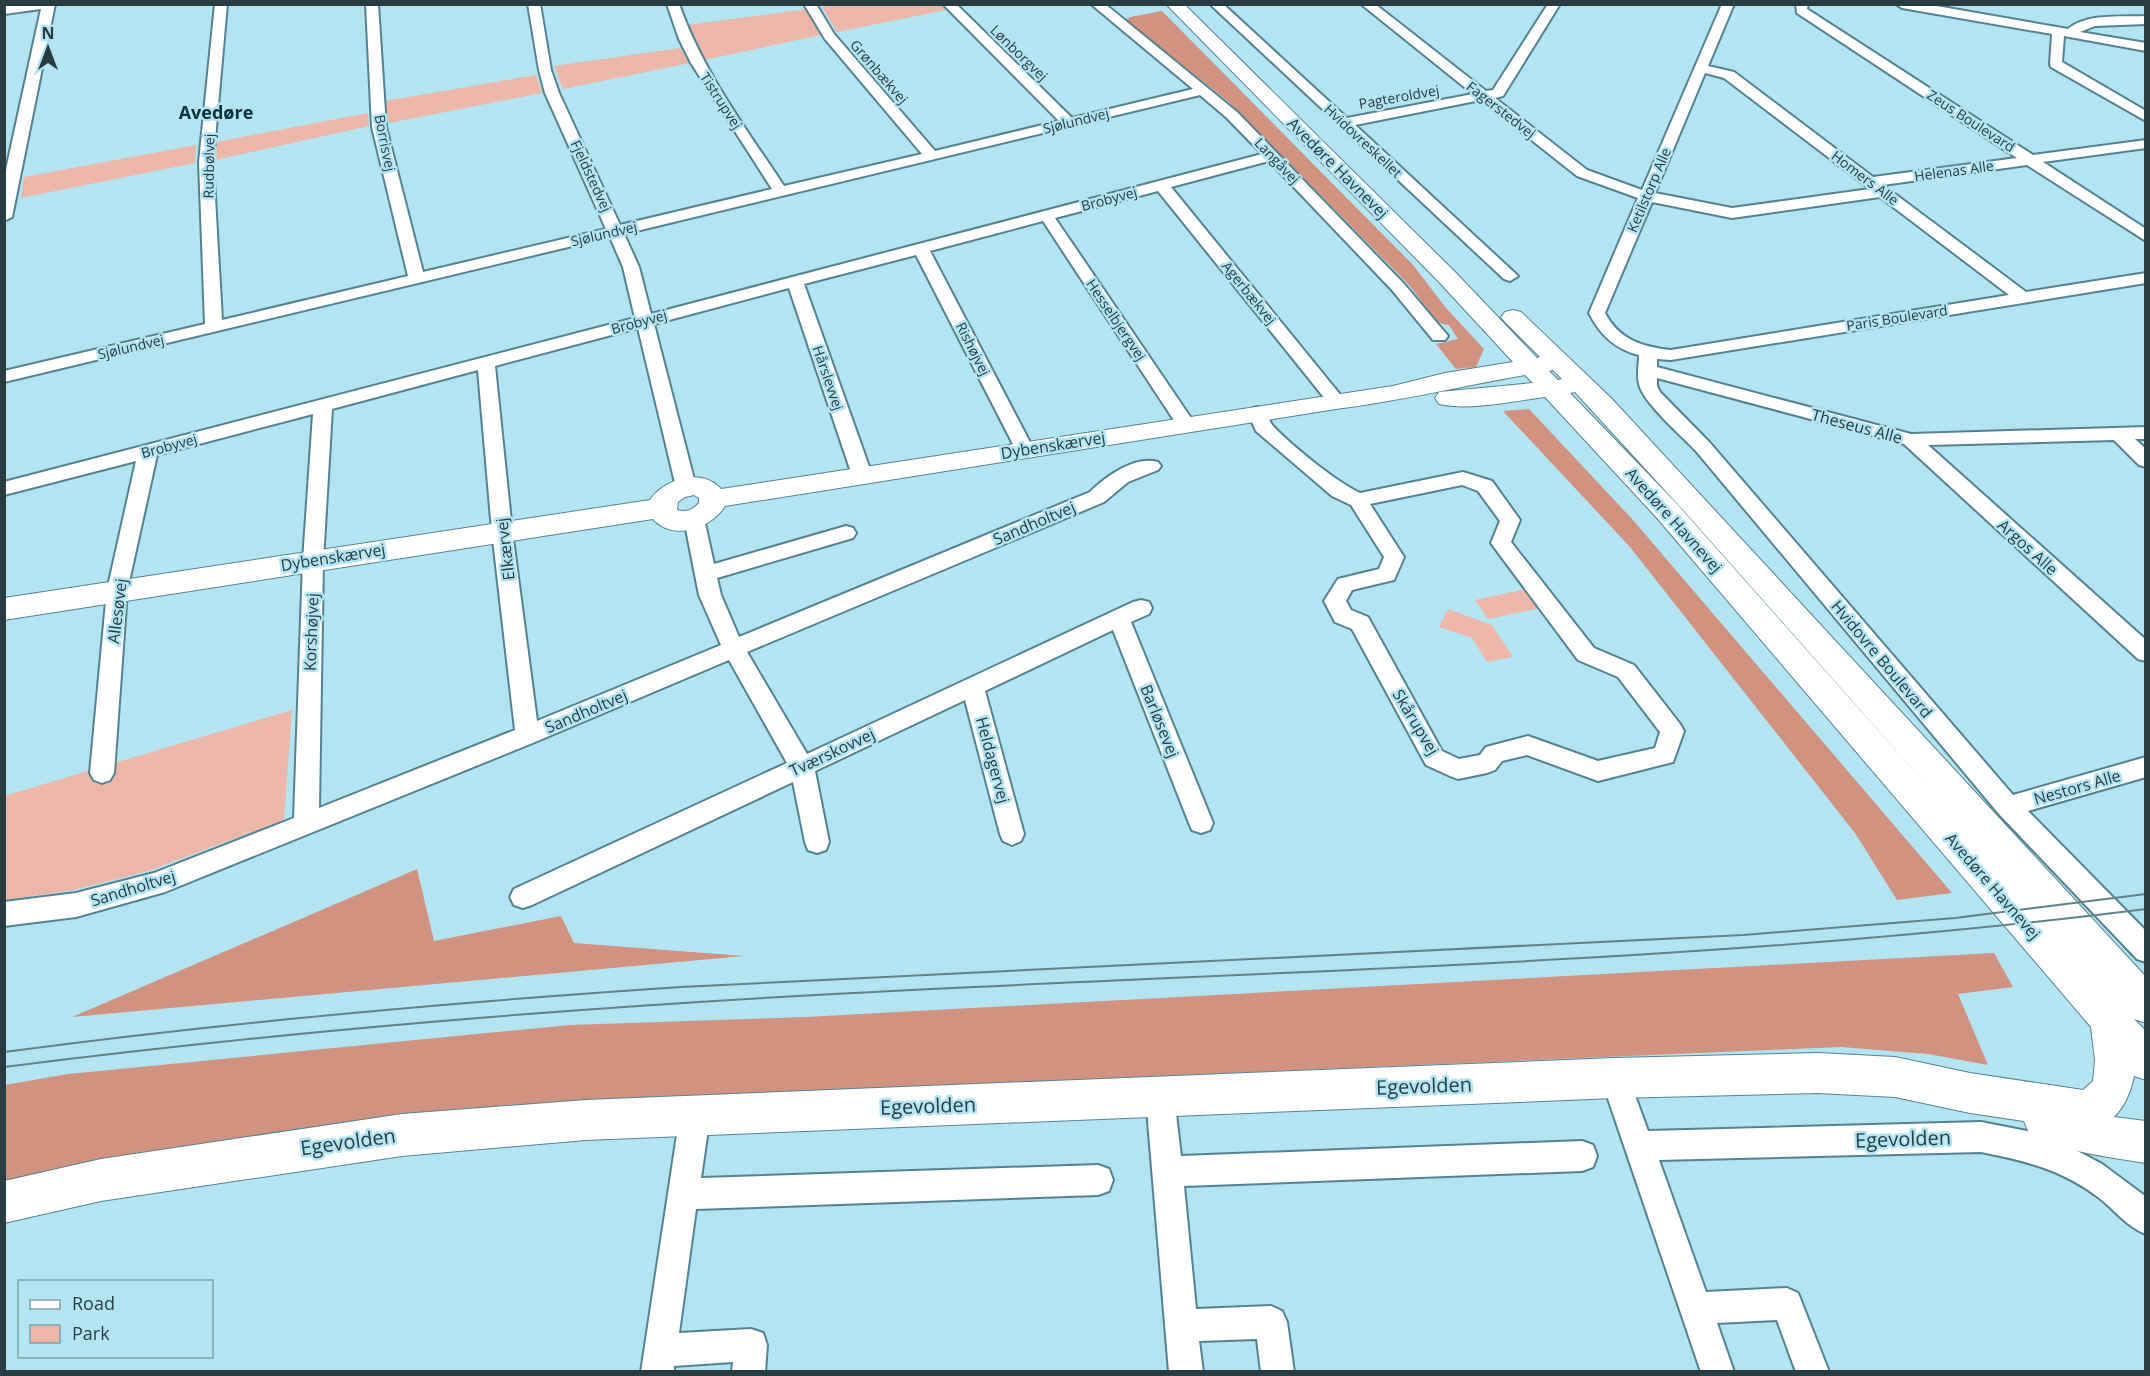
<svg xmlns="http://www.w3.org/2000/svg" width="2150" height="1376" viewBox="0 0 2150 1376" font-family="'Open Sans',sans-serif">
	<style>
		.green { fill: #ecb7a9 }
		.forest { fill: #d29280 }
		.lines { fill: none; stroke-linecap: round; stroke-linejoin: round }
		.street-casing { stroke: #54838f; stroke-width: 4 }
		.secondary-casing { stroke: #54838f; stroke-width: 2 }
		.street { fill: #fff; fill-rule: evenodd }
		.secondary { fill: #fff; fill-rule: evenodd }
		.tram { stroke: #62828a; stroke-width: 2 }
		.labels { text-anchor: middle; stroke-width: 5; stroke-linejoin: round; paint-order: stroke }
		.far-street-label { font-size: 14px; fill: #283c41; stroke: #b3e4f2 }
		.street-label { font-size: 16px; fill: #283c41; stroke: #b3e4f2 }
		.far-district-label { font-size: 18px; font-weight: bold; fill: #0b3038; stroke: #b3e4f2 }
		.near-street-label { font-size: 20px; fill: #283c41; stroke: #b3e4f2 }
	</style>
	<rect width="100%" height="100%" fill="#b3e4f2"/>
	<g class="green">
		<polygon points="843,5 941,5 946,10 837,32 822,7"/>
		<polygon points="807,9 821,35 704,60 688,25"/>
		<polygon points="680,48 690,63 563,89 554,66"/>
		<polygon points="536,75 542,93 389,123 385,101"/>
		<polygon points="368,113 369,126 215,160 216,142"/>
		<polygon points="196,145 195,163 21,198 24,177"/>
		<polygon points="1526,589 1540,608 1488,619 1475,600"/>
		<polygon points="1448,609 1492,625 1513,657 1487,662 1472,638 1439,627"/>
		<polygon points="292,710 284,820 148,871 74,890 5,900 4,796"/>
	</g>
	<g class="forest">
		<polygon points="1162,11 1413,265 1446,308 1484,349 1476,367 1456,369 1436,344 1458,339 1449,325 1442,324 1436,320 1409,285 1230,103 1126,20 1130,17"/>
		<polygon points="1529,409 1633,520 1952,893 1897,900 1855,833 1630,547 1503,411"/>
		<polygon points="417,869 434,941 561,916 574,943 744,956 72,1017"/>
		<polygon points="1994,953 2013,987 1958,994 1988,1065 1928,1054 1841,1047 570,1101 343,1122 119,1160 5,1184 5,1085 68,1074 570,1025 806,1017"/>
	</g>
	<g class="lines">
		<g class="street-casing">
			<g id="street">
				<polygon points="18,4 55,4 12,217 4,221 4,179 41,9 4,14 4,6"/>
				<path d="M 215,4 L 227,4 L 213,162 L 222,320 L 408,276 L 372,127 L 366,4 L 378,4 L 386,127 L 423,272 L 606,229 L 545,93 L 539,70 L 528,4 L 540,4 L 551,70 L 559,93 L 620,225 L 772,189 L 691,63 L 679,39 L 667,4 L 679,4 C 703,72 745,127 784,186 L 922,154 L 825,39 L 804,4 L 816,4 L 834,34 L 935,151 L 1059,121 L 943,4 L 956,4 L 1072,118 L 1193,89 L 1091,4 L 1105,4 L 1237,112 L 1404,284 L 1448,336 L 1445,340 L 1433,340 L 1392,290 L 1269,161 L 1171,187 L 1342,397 L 1345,401 L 1342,405 L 1330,405 L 1158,191 L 1055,218 L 1195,424 L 1193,428 L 1179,428 L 1043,221 L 930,251 L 1034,450 L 1032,454 L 1018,454 L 1016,450 L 916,255 L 804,284 L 872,475 L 869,479 L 862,481 L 855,479 L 852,475 L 789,288 L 654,324 L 696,487 L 693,492 L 686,493 L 679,492 L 676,487 L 638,328 L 495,366 L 512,531 L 537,721 L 721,645 L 699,595 L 684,519 L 687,514 L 694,512 L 701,514 L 704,519 L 714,564 L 846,526 L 853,528 L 856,533 L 853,538 L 717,578 L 721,595 L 739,637 L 1090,492 C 1105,477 1135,455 1158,462 L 1161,466 L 1158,470 L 1128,482 L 1104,502 L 747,652 L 807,754 L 1133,602 L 1141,600 L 1149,602 L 1152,608 L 1149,614 L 1131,622 L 1213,823 L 1210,830 L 1201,833 L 1192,830 L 1189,823 L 1113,630 L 985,691 L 1024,834 L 1021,841 L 1012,845 L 1003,841 L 1000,834 L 965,700 L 815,771 L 829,842 L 826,850 L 817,853 L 808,850 L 805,842 L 793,782 L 532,905 L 523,908 L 514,905 L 510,897 L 514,889 L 787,763 L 729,660 L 535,742 L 165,892 L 76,917 L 4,926 L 4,902 L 76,893 L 154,873 L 294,818 L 303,561 L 313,414 L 157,455 L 127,591 L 114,773 L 110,780 L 102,783 L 94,780 L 90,773 L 107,591 L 136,461 L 4,495 L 4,482 L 635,318 L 623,267 L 610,237 L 4,382 L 4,371 L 205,324 L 199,162 ZM 1200,95 L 1227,118 L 1262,154 L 651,314 L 639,267 L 624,234 ZM 478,370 L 492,531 L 515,730 L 319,808 L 323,561 L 332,409 Z"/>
				<path d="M 1210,4 L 1223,4 L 1347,118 L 1473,94 L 1361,4 L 1375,4 L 1486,91 L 1493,90 L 1548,4 L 1560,4 L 1503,96 L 1495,98 L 1587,170 L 1642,190 L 1722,4 L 1734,4 L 1708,66 L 1734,72 L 1873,177 L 2017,158 L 1797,13 L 1796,4 L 1808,4 L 1807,9 L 2033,155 L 2146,140 L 2146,148 L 2043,162 L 2146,229 L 2146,241 L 2027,165 L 1883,185 L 2026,292 L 2146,273 L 2146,283 L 1671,360 L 1657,359 L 1657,367 L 1911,434 L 2146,427 L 2146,439 L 2135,439 L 2146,449 L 2146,467 L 2139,465 L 2114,440 L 1928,445 L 2146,640 L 2146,661 L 2138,659 L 1904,444 L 1657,378 L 1657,386 L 1660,392 L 1710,443 L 2013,795 L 2146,757 L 2146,777 L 2028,811 L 2146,931 L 2146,962 L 2137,959 L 1999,814 L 1696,451 C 1683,437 1645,404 1640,387 C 1636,377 1639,366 1639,355 C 1615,349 1600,335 1589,313 L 1638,198 L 1577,176 L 1481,100 L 1355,125 L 1518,276 L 1510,281 L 1504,279 ZM 1705,73 L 1724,78 L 1870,189 L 1732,208 L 1655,193 ZM 1880,197 L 2009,295 L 1671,350 C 1643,347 1619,340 1605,313 L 1652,202 L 1732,218 Z"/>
				<path d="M 1896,4 L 1925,4 L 2068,29 C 2087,13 2121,17 2146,16 L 2146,24 L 2095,26 L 2080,32 L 2146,43 L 2146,51 L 2064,36 L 2062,62 L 2146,111 L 2146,121 L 2051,67 L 2050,64 L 2052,34 L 1902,8 Z"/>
				<path d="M 1257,407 L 1263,409 C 1267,414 1269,421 1273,426 C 1292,446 1335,481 1360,493 L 1463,472 L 1492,481 L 1520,520 L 1511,542 L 1594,648 L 1634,665 L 1680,724 L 1684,731 L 1673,762 L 1598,781 L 1527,755 L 1502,761 L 1495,770 L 1487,773 L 1458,779 L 1450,776 L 1426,765 L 1352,629 L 1335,622 L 1324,601 L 1338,579 L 1379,569 L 1384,557 L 1351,505 L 1332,496 L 1256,431 L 1248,413 L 1251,409 ZM 1462,485 L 1478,491 L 1500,521 L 1491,543 L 1578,660 L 1618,677 L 1660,732 L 1655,748 L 1598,761 L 1528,736 L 1486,747 L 1480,755 L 1459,759 L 1442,751 L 1368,617 L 1351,610 L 1346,601 L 1352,590 L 1394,580 L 1404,557 L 1370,504 Z"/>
				<path d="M 1615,1064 L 1625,1068 L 1648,1131 L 1981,1122 L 2027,1131 L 2070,1147 L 2102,1164 L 2145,1196 L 2146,1234 C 2127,1227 2114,1209 2098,1197 C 2060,1169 2026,1161 1981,1152 L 1659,1160 L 1706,1292 L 1787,1288 L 1798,1293 L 1829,1372 L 1796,1372 L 1777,1320 L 1717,1323 L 1734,1372 L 1701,1372 L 1601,1078 L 1605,1068 Z"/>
				<polygon points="1160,1083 1170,1087 1174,1097 1181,1156 1582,1141 1593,1145 1597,1156 1593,1167 1582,1171 1184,1186 1196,1309 1271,1306 1282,1311 1287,1322 1294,1372 1261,1372 1257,1339 1199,1341 1203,1372 1169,1372 1146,1097 1150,1087"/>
				<polygon points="695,1100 705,1105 710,1115 701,1178 1098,1165 1109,1169 1113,1180 1109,1191 1098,1195 696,1209 679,1333 751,1329 763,1333 767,1345 765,1372 732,1372 733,1362 674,1366 674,1372 641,1372 680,1115 685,1105"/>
			</g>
		</g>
		<g class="secondary-casing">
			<path id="secondary" d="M 1166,4 L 1184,4 L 1456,273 L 1537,358 L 1540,357 L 1505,322 L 1501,317 L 1505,312 L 1513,310 L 1521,312 L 1612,399 L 2146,977 L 2146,1023 L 2134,1019 L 2146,1031 L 2146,1080 L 2134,1076 C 2131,1091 2125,1106 2114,1117 L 2146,1121 L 2146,1163 C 2106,1157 2067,1152 2030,1136 L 2024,1121 L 1970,1113 L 1895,1097 L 1818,1093 L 1615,1098 L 586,1140 L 402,1156 L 101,1201 L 4,1223 L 4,1181 L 101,1159 L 402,1114 L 586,1100 L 1615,1058 L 1818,1053 L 1895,1057 L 1970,1073 L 2083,1090 L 2093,1081 L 2095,1060 L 2091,1027 L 1657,518 L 1545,397 C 1514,401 1470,411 1439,404 L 1435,398 L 1439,392 L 1533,383 L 1525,375 C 1462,386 1400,401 1336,409 L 725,506 C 712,528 673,542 653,519 L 4,620 L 4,598 L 650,500 C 664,479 702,467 721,489 L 1393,386 L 1445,373 L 1513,362 L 1440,283 ZM 1553,370 L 1562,379 L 1558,380 L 1549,371 ZM 1575,392 L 1684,511 L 1948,809 L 1677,504 L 1570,393 ZM 694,495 L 699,498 L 699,503 C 693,509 687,513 677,510 L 678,502 L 685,497 Z"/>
		</g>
		<use href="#street" class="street"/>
		<use href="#secondary" class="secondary"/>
		<g class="tram">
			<path d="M 4,1052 C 229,1022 455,1002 681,987 L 1743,935 L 1955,918 L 2146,894"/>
			<path d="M 4,1067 C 286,1031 569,1008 853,993 C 1285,970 1717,963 2146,909"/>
		</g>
	</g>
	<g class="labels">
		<g class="far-street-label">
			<text transform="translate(1019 53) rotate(44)" y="5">Lønborgvej</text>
			<text transform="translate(879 72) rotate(49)" y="5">Grønbækvej</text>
			<text transform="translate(1399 97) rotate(-10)" y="5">Pagteroldvej</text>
			<text transform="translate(721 101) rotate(57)" y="5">Tistrupvej</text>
			<text transform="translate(1501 110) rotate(38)" y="5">Fagerstedvej</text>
			<text transform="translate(1076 121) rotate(-14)" y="5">Sjølundvej</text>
			<text transform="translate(1971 121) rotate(33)" y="5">Zeus Boulevard</text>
			<text transform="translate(1363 141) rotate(43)" y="5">Hvidovreskellet</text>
			<text transform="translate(385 143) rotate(79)" y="5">Borrisvej</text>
			<text transform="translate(1277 161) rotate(46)" y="5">Langåvej</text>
			<text transform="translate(209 166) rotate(-89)" y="5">Rudbølvej</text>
			<text transform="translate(1954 171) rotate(-8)" y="5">Helenas Alle</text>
			<text transform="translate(591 176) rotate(65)" y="5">Fjeldstedvej</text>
			<text transform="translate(1865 178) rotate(37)" y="5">Homers Alle</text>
			<text transform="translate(1649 190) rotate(-67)" y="5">Ketilstorp Alle</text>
			<text transform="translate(1109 199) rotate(-15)" y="5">Brobyvej</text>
			<text transform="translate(604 234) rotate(-13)" y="5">Sjølundvej</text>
			<text transform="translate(1249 293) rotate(51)" y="5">Agerbækvej</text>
			<text transform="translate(1897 318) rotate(-9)" y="5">Paris Boulevard</text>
			<text transform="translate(1116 320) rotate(56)" y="5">Hesselbjergvej</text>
			<text transform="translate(639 322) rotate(-15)" y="5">Brobyvej</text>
			<text transform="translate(131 347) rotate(-13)" y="5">Sjølundvej</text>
			<text transform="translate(973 349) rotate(63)" y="5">Rishøjvej</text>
			<text transform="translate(828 378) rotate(71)" y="5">Hårslevvej</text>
			<text transform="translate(169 446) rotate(-15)" y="5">Brobyvej</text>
		</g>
		<g class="street-label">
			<text transform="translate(1338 168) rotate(45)" y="6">Avedøre Havnevej</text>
			<text transform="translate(1857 426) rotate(15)" y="6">Theseus Alle</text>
			<text transform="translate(1053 445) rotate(-9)" y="6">Dybenskærvej</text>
			<text transform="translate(1674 520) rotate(48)" y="6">Avedøre Havnevej</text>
			<text transform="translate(1034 523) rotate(-23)" y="6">Sandholtvej</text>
			<text transform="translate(2028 547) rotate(42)" y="6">Argos Alle</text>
			<text transform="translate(505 549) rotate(-97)" y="6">Elkærvej</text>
			<text transform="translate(333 557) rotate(-9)" y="6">Dybenskærvej</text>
			<text transform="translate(117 611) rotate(-83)" y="6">Allesøvej</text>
			<text transform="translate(311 632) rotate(-88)" y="6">Korshøjvej</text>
			<text transform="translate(1882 659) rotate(50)" y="6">Hvidovre Boulevard</text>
			<text transform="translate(586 711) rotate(-23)" y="6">Sandholtvej</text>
			<text transform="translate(1160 721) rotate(68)" y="6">Barløsevej</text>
			<text transform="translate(1416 722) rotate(59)" y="6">Skårupvej</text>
			<text transform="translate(832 752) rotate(-25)" y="6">Tværskovvej</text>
			<text transform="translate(993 760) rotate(75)" y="6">Heldagervej</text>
			<text transform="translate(2077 787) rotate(-16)" y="6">Nestors Alle</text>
			<text transform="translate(1993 886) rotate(49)" y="6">Avedøre Havnevej</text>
			<text transform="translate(133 888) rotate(-17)" y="6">Sandholtvej</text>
		</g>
		<g class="far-district-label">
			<text x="216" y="119">Avedøre</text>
		</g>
		<g class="near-street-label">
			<text transform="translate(1424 1086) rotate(-2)" y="7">Egevolden</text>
			<text transform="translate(928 1106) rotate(-2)" y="7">Egevolden</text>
			<text transform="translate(1903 1139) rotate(-2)" y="7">Egevolden</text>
			<text transform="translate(348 1142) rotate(-8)" y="7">Egevolden</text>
		</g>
	</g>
	<rect width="2150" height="1376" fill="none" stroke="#283c41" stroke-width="12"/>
	<rect x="18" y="1280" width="195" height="78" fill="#b3e4f2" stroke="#7ba1ab" stroke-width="1.5"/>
	<rect x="30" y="1300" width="30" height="9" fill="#ffffff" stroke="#7ba1ab" stroke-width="1.5"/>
	<text x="72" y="1310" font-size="18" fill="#283c41">Road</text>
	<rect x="30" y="1325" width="30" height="18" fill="#ecb7a9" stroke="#7ba1ab" stroke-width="1.5"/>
	<text x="72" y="1340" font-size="18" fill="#283c41">Park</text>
	<g transform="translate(48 48)" stroke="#b3e4f2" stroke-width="4.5" paint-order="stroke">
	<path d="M0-4.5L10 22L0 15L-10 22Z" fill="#283c41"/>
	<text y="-9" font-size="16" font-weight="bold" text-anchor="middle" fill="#283c41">N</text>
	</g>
</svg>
